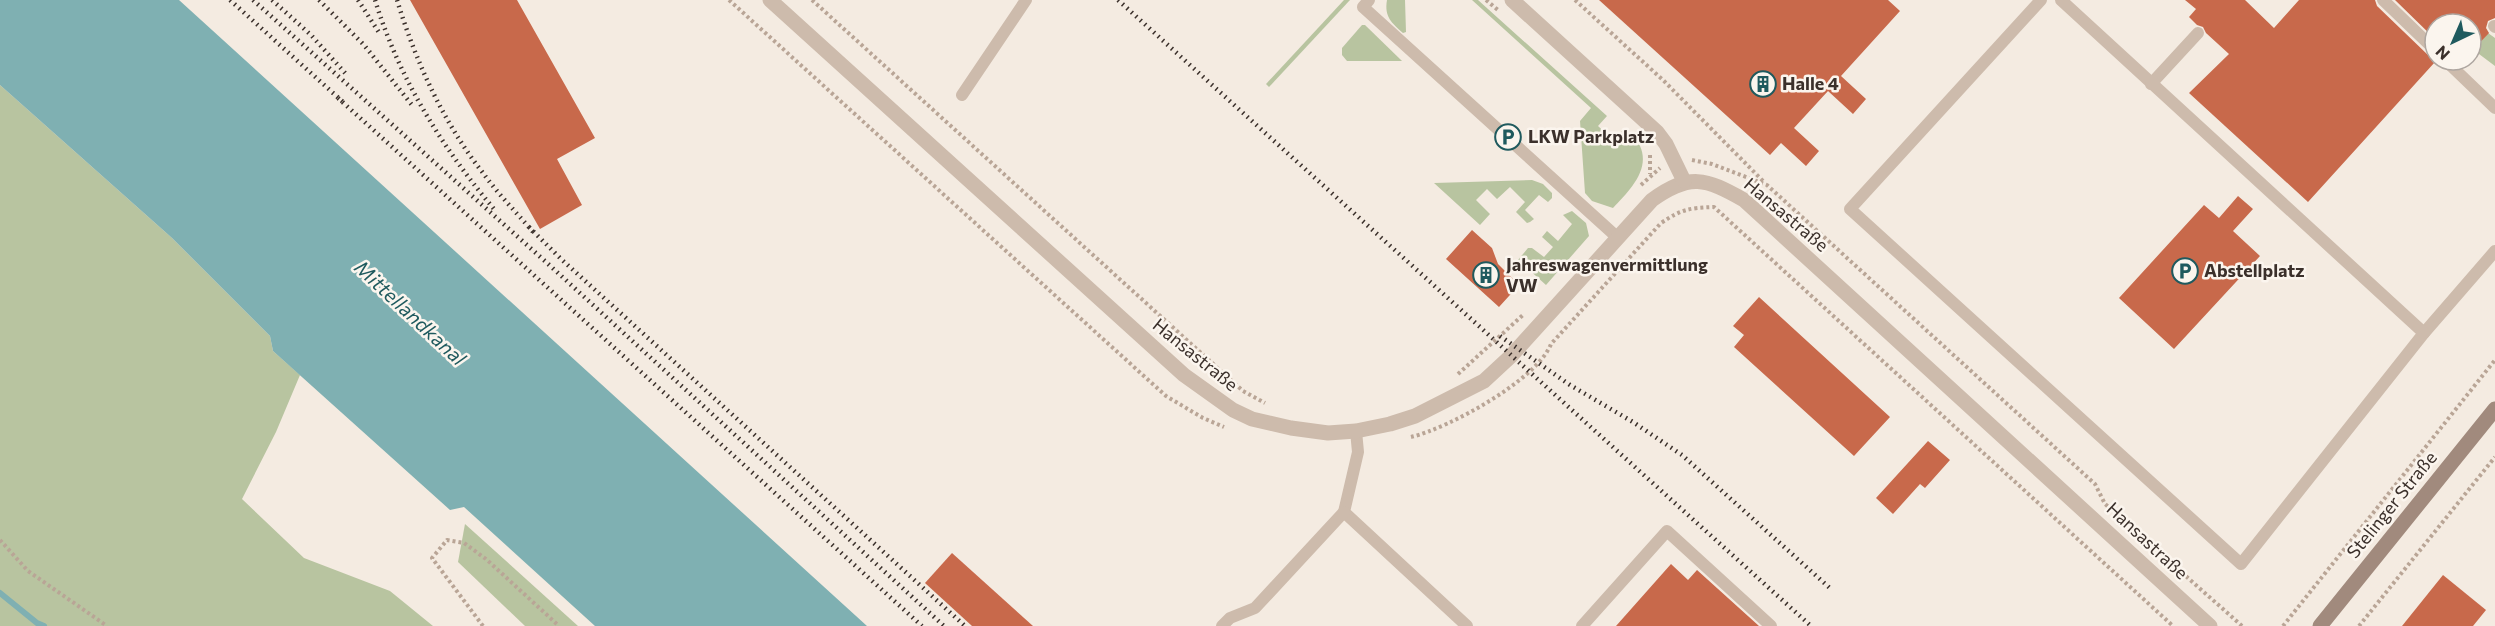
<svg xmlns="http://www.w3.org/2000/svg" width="2495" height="626" viewBox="0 0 2495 626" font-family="Commissioner,sans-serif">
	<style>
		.green { fill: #b8c4a0 }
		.water { fill: #7fb0b2 }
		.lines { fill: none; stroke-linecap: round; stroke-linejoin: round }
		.stream { stroke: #7fb0b2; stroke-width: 6 }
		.building { fill: #c8694b }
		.path { stroke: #b9a596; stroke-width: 4; stroke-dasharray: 3 3; stroke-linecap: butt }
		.service { stroke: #cdbbac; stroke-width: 12 }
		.minor { stroke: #cdbbac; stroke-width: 15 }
		.secondary { stroke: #a18a7d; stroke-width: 15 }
		.rail { stroke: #3b302b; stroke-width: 4.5; stroke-dasharray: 1.5 4.5; stroke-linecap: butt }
		.labels { text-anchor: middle; stroke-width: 5; stroke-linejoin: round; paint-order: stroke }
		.poi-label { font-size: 18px; font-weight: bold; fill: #3b302b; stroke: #fbf5ee; text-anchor: start }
		.street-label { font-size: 18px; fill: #3b302b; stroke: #fbf5ee }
		.water-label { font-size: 20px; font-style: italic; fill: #1f5a5e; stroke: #fbf5ee }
	</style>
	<rect width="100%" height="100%" fill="#f4ebe1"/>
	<g class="green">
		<polygon points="1344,0 1350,0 1269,87 1266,84"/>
		<path d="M 1387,0 L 1405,0 L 1406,32 L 1403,33 C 1392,23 1384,17 1387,0 Z"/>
		<path d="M 1472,0 L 1478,0 L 1607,116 L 1598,126 L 1613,140 L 1623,130 C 1628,134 1637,140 1640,146 C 1651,170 1628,192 1613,208 L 1592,201 L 1585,193 L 1580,121 L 1591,108 Z"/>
		<polygon points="1362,25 1365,25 1402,61 1347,61 1342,55 1342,48"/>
		<polygon points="2488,33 2495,38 2495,66 2471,48 2477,46"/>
		<polygon points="0,85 172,238 270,336 273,351 300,375 276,432 242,499 304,558 390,591 433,626 0,626"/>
		<polygon points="1532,180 1543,184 1552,193 1552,198 1548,202 1539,195 1525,210 1534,219 1530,222 1527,223 1516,212 1525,202 1510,187 1497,199 1487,189 1476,200 1490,214 1480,225 1434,183"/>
		<polygon points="1572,211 1586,223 1589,236 1546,285 1518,260 1528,248 1532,248 1544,257 1553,247 1542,237 1547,231 1558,241 1572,224 1563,215"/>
		<polygon points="465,524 578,626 525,626 458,562"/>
	</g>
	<polygon class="water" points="0,0 179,0 867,626 595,626 464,507 450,510 273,351 270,336 172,238 0,85"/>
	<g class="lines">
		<polyline class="stream" points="0,593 37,623 44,626"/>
	</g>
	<g class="building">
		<polygon points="410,0 517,0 595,138 557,159 582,205 540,229"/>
		<polygon points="1599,0 1888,0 1900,11 1841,76 1866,99 1853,114 1828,91 1794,128 1819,151 1806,166 1781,143 1770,155"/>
		<polygon points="2185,0 2245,0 2274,28 2299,0 2375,0 2377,6 2429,56 2435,58 2435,62 2308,202 2189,93 2229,54 2206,33 2203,27 2197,25 2189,17 2196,9"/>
		<polygon points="2395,0 2495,0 2495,18 2488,21 2486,28 2489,33 2471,52 2471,24 2435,24 2435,39"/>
		<polygon points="2238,196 2253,209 2233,231 2260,256 2174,349 2119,298 2204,205 2219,218"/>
		<polygon points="1472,230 1492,248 1498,264 1519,285 1499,307 1446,259"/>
		<polygon points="1759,297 1890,417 1854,456 1734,347 1744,335 1733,326"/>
		<polygon points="1928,441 1950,460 1925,488 1920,484 1893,514 1876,498"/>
		<polygon points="952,553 1033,626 972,626 925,583"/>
		<polygon points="1671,564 1688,580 1697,570 1759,626 1616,626"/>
		<polygon points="2443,575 2486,610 2473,626 2402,626"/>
	</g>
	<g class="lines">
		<g class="path">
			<polyline points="729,0 1166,396 1203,418 1224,427"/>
			<polyline points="812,0 1243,391 1265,403"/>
			<polyline points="1486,0 1498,10"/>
			<polyline points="1575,0 1663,80 1765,183"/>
			<polyline points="1650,155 1650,174"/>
			<polyline points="1692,160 1712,164 1767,185 2095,484 2105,504 2242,626"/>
			<polyline points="1641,185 1660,168"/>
			<polyline points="1458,374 1523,315"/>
			<path d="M 1411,437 C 1449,428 1537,380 1551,344 L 1661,223 C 1682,209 1689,208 1714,207 L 2173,626"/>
			<polyline points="0,540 28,571 107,626"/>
			<polyline points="483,626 432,558 447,540 464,543 486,559 559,626"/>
			<polyline points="2283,626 2495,360"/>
			<polyline points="2359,626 2495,457"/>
		</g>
		<g class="service">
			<polyline points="1369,0 1363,7 1618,238"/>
			<polyline points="2041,0 1850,209 2241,564 2424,333 2495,251"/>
			<polyline points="2061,0 2424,333"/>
			<polyline points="2383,0 2435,50"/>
			<polyline points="2494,26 2495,27"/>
			<polyline points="2445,60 2495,108"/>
			<polyline points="2151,84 2198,33"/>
			<polyline points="962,95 1026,0"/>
			<polyline points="1356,431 1358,452 1344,512 1467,626"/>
			<polyline points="1222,626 1230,618 1255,608 1344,512"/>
			<polyline points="1582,626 1667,531 1771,626"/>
		</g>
		<g class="minor">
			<path d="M 770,0 L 1184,375 L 1233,410 L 1252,419 L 1291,428 L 1328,433 L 1356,431 L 1390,424 L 1415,416 L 1484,381 L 1511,356 L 1652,200 C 1690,173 1705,178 1744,200 L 2210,626"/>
			<polyline points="1512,0 1657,132 1666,144 1684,181"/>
		</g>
		<polyline class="secondary" points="2320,626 2495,409"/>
		<g class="rail">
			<polyline points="230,0 343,102"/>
			<polyline points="253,0 546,262 944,626"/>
			<polyline points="272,0 311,35 346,74"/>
			<polyline points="319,0 364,45 412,105"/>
			<polyline points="358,0 380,34"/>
			<path d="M 375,0 C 399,78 441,146 494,209"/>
			<path d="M 397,0 C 416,62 443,122 483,173 C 498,194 517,213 534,233"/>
			<polyline points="1118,0 1811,626"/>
			<polyline points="338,98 922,626"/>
			<polyline points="529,227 560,258 965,626"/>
			<polyline points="1500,336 1570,385 1633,422 1682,455 1832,590"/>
		</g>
	</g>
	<defs>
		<g id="building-ring" transform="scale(1.35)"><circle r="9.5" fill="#fbf5ee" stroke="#1f5a5e" stroke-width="1.5"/><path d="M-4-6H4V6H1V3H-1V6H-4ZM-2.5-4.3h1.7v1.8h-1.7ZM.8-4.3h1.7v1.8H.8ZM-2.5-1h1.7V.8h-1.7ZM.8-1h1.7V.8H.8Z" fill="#1f5a5e"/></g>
		<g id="parking-ring" transform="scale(1.35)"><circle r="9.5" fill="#fbf5ee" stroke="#1f5a5e" stroke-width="1.5"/><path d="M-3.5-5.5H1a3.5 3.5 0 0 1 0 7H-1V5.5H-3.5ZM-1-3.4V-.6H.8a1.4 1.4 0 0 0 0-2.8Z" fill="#1f5a5e"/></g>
	</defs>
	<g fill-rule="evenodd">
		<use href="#building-ring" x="1763" y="84"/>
		<use href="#parking-ring" x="1508" y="137"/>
		<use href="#parking-ring" x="2185" y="271"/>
		<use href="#building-ring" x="1486" y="275"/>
	</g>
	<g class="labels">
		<g class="poi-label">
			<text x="1782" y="90">Halle 4</text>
			<text x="1528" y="143">LKW Parkplatz</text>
			<text x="1506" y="271">Jahreswagenvermittlung<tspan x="1506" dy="21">VW</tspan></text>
			<text x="2204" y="277">Abstellplatz</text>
		</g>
		<g class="street-label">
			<text transform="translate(1786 215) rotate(40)" y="6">Hansastraße</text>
			<text transform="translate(1195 355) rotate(39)" y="6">Hansastraße</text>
			<text transform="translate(2392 505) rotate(-51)" y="6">Stelinger Straße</text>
			<text transform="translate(2147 541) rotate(43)" y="6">Hansastraße</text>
		</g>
		<g class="water-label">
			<text transform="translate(410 313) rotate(43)" y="7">Mittellandkanal</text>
		</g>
	</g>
	<g transform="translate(2453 42) rotate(224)"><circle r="28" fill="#fbf5ee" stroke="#aea6a0" stroke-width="1.5"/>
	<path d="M0-4.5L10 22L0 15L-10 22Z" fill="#1f5a5e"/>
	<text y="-9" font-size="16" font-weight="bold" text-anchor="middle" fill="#3b302b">N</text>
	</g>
</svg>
